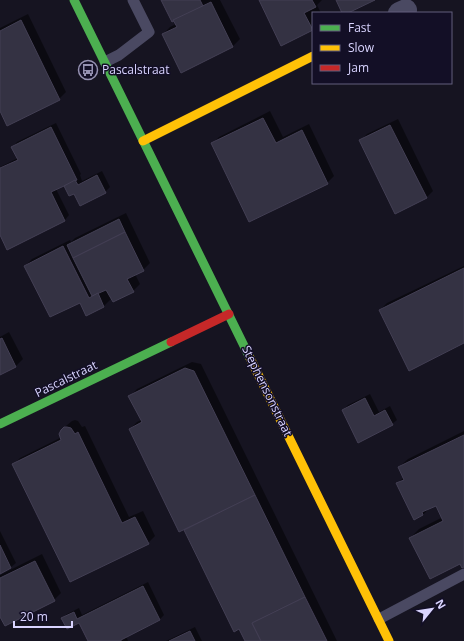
<svg xmlns="http://www.w3.org/2000/svg" width="464" height="641" viewBox="0 0 464 641" font-family="'Open Sans',sans-serif">
	<style>
		.shadow { fill: #0007 }
		.building { fill: #343243; stroke: #433f54 }
		.lines { fill: none; stroke-linecap: round; stroke-linejoin: round }
		.lane { stroke: #4a4962; stroke-width: 11 }
		.street { stroke: #4a4962; stroke-width: 22 }
		.fast { stroke: #4caf50; stroke-width: 9 }
		.slow { stroke: #ffc107; stroke-width: 9 }
		.jam { stroke: #c62828; stroke-width: 9 }
		.labels { text-anchor: middle; stroke-width: 3; stroke-linejoin: round; paint-order: stroke }
		.poi-label { font-size: 12px; fill: #d9d4ff; stroke: #130f26; text-anchor: start }
		.street-label { font-size: 12px; fill: #d9d4ff; stroke: #130f26 }
	</style>
	<rect width="100%" height="100%" fill="#161421"/>
	<g class="shadow">
		<polygon points="162,0 220,0 240,39 233,46 163,34 170,27 176,24"/>
		<polygon points="260,0 322,0 317,5 321,13 313,13 312,29"/>
		<polygon points="28,14 66,92 59,99 0,109 0,28"/>
		<polygon points="270,111 283,137 309,124 334,176 327,183 250,221 212,144 219,137"/>
		<polygon points="398,119 433,191 426,198 360,141 367,134"/>
		<polygon points="56,123 81,174 80,175 82,181 102,171 110,187 105,192 74,193 64,184 56,189 69,215 65,220 0,233 0,167 18,158 13,147 17,142"/>
		<polygon points="126,213 150,263 143,270 135,274 140,284 133,291 112,298 104,306 87,314 80,301 25,266 32,259 70,240 71,242 75,238"/>
		<polygon points="464,266 464,342 380,310 387,303"/>
		<polygon points="9,332 23,359 16,366 0,374 0,337"/>
		<polygon points="192,362 201,364 337,641 246,641 239,628 235,630 185,528 130,429 137,422 141,420 130,396 137,389"/>
		<polygon points="370,394 379,412 390,406 397,420 392,424 343,410 348,405"/>
		<polygon points="75,420 78,421 82,427 85,426 129,517 143,511 155,536 148,543 13,465 20,458 62,437 61,430 72,421"/>
		<polygon points="464,431 464,566 461,563 410,538 419,529 443,517 436,504 430,507 423,515 397,484 404,477 399,467 408,459"/>
		<polygon points="0,531 16,563 11,567 0,573"/>
		<polygon points="42,554 61,593 54,600 0,615 0,575"/>
		<polygon points="148,582 164,615 159,620 126,636 128,641 89,641 80,622 62,618 67,614 79,608 82,615"/>
		<polygon points="195,627 202,641 166,641"/>
	</g>
	<g class="building">
		<polygon points="161,0 200,0 203,6 172,22"/>
		<polygon points="259,0 312,0 316,7 304,13 313,30 281,46"/>
		<polygon points="336,0 375,0 348,13 342,13"/>
		<polygon points="211,2 233,47 181,73 162,34 177,27 173,20"/>
		<polygon points="21,20 60,100 7,126 0,111 0,31"/>
		<polygon points="263,118 276,143 302,130 328,184 249,222 211,143"/>
		<polygon points="390,125 427,198 395,214 359,140"/>
		<polygon points="51,127 77,180 51,192 65,221 7,250 0,235 0,168 18,160 11,147"/>
		<polygon points="97,175 106,193 80,206 74,194 69,196 64,186 75,180 78,185"/>
		<polygon points="119,219 125,232 73,258 67,245"/>
		<polygon points="125,232 144,271 127,279 134,292 113,302 106,290 92,296 73,258"/>
		<polygon points="63,246 89,298 98,293 104,307 86,316 80,303 50,317 24,266"/>
		<polygon points="464,268 464,343 409,371 379,310"/>
		<polygon points="2,338 16,367 0,375 0,339"/>
		<polygon points="185,368 194,371 255,495 179,532 129,429 142,422 128,396"/>
		<polygon points="365,398 374,416 385,410 393,425 358,443 342,410"/>
		<polygon points="64,427 67,427 71,428 75,434 78,432 122,523 135,517 149,544 70,582 12,464 61,440 59,434 61,430"/>
		<polygon points="464,435 464,567 462,568 460,564 430,579 409,538 443,521 436,506 422,512 423,515 414,520 396,483 404,480 398,467"/>
		<polygon points="255,495 305,597 252,623 261,641 245,641 239,629 234,632 184,530"/>
		<polygon points="0,545 11,568 0,574"/>
		<polygon points="35,561 55,601 5,626 0,617 0,578"/>
		<polygon points="143,586 160,620 121,640 121,641 88,641 79,623 67,629 61,618 74,612 77,619"/>
		<polygon points="305,597 327,641 261,641 252,623"/>
		<polygon points="190,631 195,641 169,641"/>
	</g>
	<g class="lines">
		<g class="lane">
			<polyline points="105,62 119,55 149,32 133,0"/>
			<polyline points="379,619 464,574"/>
		</g>
		<polyline class="street" points="399,13 406,10"/>
		<g class="fast">
			<polyline points="74,0 250,358"/>
			<polyline points="0,424 171,342"/>
		</g>
		<g class="slow">
			<polyline points="143,141 313,56"/>
			<polyline points="250,358 389,641"/>
		</g>
		<polyline class="jam" points="171,342 229,314"/>
	</g>
	<defs>
		<g id="bus-ring" transform="scale(1)"><circle r="9.5" fill="#130f26" stroke="#9591b1" stroke-width="1.5"/><path d="M-5-6H5V4H4V6H2V4H-2V6H-4V4H-5ZM-3.5-4V0h7V-4ZM-3.5 1.2v1.5H-2V1.2ZM2 1.2v1.5H3.5V1.2Z" fill="#9591b1"/></g>
	</defs>
	<g fill-rule="evenodd">
		<use href="#bus-ring" x="88" y="70"/>
	</g>
	<g class="labels">
		<g class="poi-label">
			<text x="102" y="74">Pascalstraat</text>
		</g>
		<g class="street-label">
			<text transform="translate(66 379) rotate(-26)" y="4">Pascalstraat</text>
			<text transform="translate(267 391) rotate(64)" y="4">Stephensonstraat</text>
		</g>
	</g>
	<rect x="312" y="12" width="140" height="72" fill="#130f26" stroke="#625e7d"/>
	<rect x="320" y="25" width="20" height="6" fill="#4caf50" stroke="#625e7d"/>
	<text x="348" y="32" font-size="12" fill="#d9d4ff">Fast</text>
	<rect x="320" y="45" width="20" height="6" fill="#ffc107" stroke="#625e7d"/>
	<text x="348" y="52" font-size="12" fill="#d9d4ff">Slow</text>
	<rect x="320" y="65" width="20" height="6" fill="#c62828" stroke="#625e7d"/>
	<text x="348" y="72" font-size="12" fill="#d9d4ff">Jam</text>
	<g transform="translate(432 609) rotate(60)" stroke="#130f26" stroke-width="3" paint-order="stroke">
	<path d="M0-3L7 15L0 10L-7 15Z" fill="#d9d4ff"/>
	<text y="-6" font-size="11" font-weight="bold" text-anchor="middle" fill="#d9d4ff">N</text>
	</g>
	<path d="M14 621v6h58v-6" fill="none" stroke="#d9d4ff" stroke-width="2"/>
	<text x="20" y="621" font-size="12" fill="#d9d4ff" stroke="#130f26" stroke-width="3" paint-order="stroke">20 m</text>
</svg>
